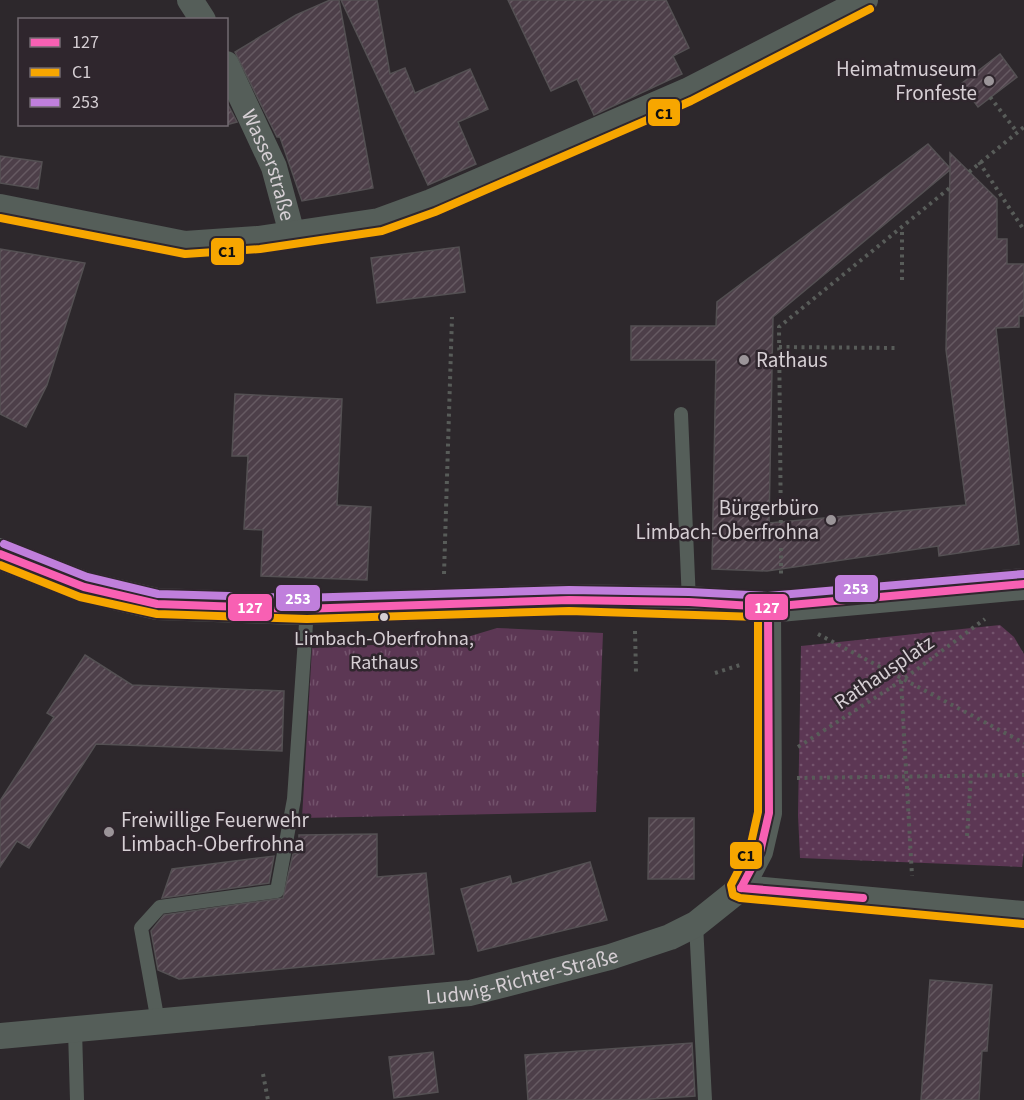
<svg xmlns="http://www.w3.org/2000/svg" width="1024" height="1100" viewBox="0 0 1024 1100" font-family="'Source Sans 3',sans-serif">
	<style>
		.grass { fill: url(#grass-tufts) }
		.park { fill: url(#park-dots) }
		.building { fill: url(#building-hatch); stroke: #545053; stroke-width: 1.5; fill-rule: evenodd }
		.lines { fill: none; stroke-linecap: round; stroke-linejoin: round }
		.path { stroke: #585c59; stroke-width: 4; stroke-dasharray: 3 4.5; stroke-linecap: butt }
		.service { stroke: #555e59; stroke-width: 14 }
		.minor { stroke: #555e59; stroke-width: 26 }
		.tertiary { stroke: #555e59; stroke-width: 32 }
		.bus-1-casing { stroke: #2f262d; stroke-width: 12 }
		.bus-2-casing { stroke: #2f262d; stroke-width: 12 }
		.bus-3-casing { stroke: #2f262d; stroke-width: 12 }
		.bus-1 { stroke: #f860b3; stroke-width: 8 }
		.bus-2 { stroke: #f7a600; stroke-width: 8 }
		.bus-3 { stroke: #c07fdc; stroke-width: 8 }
		.poi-dot { fill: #9b9599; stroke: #2f262d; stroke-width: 2 }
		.bus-dot { fill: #d6cfd4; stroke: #2f262d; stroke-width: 2 }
		.labels { text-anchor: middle; stroke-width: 5; stroke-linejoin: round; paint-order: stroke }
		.bus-label { font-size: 20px; fill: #d6cfd4; stroke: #2f262d }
		.poi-label { font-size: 21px; fill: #d6cfd4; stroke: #2f262d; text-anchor: end }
		.street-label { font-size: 21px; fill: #d6cfd4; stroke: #2f262d }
		.line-badge { stroke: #2f262d; stroke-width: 2 }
		.badge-label { font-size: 16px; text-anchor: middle; font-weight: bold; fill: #fff }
		.pale-badge-label { font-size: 16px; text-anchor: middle; font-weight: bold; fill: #111 }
	</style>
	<defs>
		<pattern id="grass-tufts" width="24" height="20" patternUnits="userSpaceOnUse" patternTransform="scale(1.5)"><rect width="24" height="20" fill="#5c3754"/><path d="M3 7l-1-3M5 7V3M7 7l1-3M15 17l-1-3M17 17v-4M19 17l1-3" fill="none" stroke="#73536c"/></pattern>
		<pattern id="park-dots" width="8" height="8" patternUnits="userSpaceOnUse" patternTransform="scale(1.5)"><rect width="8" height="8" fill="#5c3754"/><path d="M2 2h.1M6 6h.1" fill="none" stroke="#73536c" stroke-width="1.8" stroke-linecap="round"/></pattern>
		<pattern id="building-hatch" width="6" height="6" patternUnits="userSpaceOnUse" patternTransform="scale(1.5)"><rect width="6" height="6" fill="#4d3f49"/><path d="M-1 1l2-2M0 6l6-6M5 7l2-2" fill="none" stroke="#665a62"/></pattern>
	</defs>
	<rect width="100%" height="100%" fill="#2d282c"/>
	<polygon class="grass" points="497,628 603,633 596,812 302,818 312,648 454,641"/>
	<polygon class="park" points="1000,625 1014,637 1024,654 1024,851 1022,867 800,858 798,815 801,646"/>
	<g class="building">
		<polygon points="330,0 339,0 373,188 302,201 280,137 277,137 235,52 296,15"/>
		<polygon points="341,0 377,0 390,74 405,68 415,93 470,69 488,109 458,122 476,164 428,185"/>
		<polygon points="508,0 666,0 689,48 673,56 682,74 594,115 577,79 551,91"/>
		<polygon points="1000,54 1017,77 978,107 961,84"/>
		<polygon points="226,101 237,122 226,125"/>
		<path d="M 928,144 L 950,168 L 950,153 L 997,199 L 997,239 L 1007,239 L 1007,264 L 1024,264 L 1024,316 L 1019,316 L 1019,327 L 996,328 L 1019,544 L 939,556 L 938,546 L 767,571 L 712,569 L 716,360 L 631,360 L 631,326 L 716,326 L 717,302 ZM 950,170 L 946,350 L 966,505 L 769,523 L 773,317 Z"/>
		<polygon points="0,156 42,162 38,189 0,183"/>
		<polygon points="459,247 465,292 377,303 371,258"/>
		<polygon points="0,249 85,263 47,385 26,427 0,414"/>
		<polygon points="235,394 342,399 337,505 371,507 367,580 261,576 263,530 244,529 248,456 232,456"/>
		<polygon points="85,655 132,685 284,691 282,751 96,744 29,848 17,841 0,867 0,801 54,717 47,713"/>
		<polygon points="649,818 694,818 694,879 648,879"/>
		<polygon points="377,834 377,877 426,873 434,954 179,979 158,970 151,931 164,915 283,898 293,854 299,853 299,835"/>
		<polygon points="274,856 269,883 162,898 172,869"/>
		<polygon points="590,862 607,920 478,951 461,889 510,876 512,884"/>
		<polygon points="930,980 992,985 987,1051 982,1051 979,1100 921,1100"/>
		<polygon points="692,1043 695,1096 636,1100 528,1100 525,1055"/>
		<polygon points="433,1052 438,1092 394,1098 389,1057"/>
	</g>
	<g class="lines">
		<g class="path">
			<polyline points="990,97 1017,132"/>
			<polyline points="979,162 1024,230"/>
			<polyline points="969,172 1024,127"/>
			<polyline points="902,280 902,229"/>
			<polyline points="779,347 899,348"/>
			<polyline points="781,538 779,327 952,186"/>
			<polyline points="781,548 781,576"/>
			<polyline points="444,574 452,317"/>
			<polyline points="635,631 636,673"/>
			<polyline points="818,634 1024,743"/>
			<polyline points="715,673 740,665"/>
			<polyline points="901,681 912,876"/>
			<polyline points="798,747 901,681 985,619"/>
			<polyline points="797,778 1024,775"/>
			<polyline points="967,836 971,775"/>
			<polyline points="263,1074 268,1100"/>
		</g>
		<g class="service">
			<polyline points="681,414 689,602"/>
			<polyline points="696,924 705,1100"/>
			<polyline points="158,1022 141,928 160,907 277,891 294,799 307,609"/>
			<polyline points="75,1030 77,1100"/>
		</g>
		<g class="minor">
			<polyline points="190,0 203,20"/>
			<path id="s1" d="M 226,64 L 274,167 L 292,234"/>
			<polyline points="0,207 185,244 258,239 379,221 431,202 687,91 865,0"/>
			<polyline points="741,888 1024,914"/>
			<path id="s2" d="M 0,1036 L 470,993 L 610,957 L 670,937 L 696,924 L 741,888 L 760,852 L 769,813 L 768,607"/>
		</g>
		<polyline class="tertiary" points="0,554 84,587 157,604 300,609 569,600 689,602 768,607 1024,584"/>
		<g class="bus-1-casing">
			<g id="bus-1">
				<polyline points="0,554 84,587 157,604 300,609 569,600 689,602 768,607 1024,584"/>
				<polyline points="741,888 760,852 769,813 768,607"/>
				<polyline points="741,888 863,898"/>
			</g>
		</g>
		<g class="bus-2-casing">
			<g id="bus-2">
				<polyline points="0,218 185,254 260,249 382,231 435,212 691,101 870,9"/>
				<polyline points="0,565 80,597 157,614 307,619 569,611 758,617 758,812 750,848 731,885 733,895 740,898 1023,924"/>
			</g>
		</g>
		<g class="bus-3-casing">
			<polyline id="bus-3" points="4,544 87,577 158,594 300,598 569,590 689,592 768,596 1023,574"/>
		</g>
		<use href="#bus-1" class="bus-1"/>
		<use href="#bus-2" class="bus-2"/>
		<use href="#bus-3" class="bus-3"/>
	</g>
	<g class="poi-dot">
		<circle cx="989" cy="81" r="6"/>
		<circle cx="744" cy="360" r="6"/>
		<circle cx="831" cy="520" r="6"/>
		<circle cx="109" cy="832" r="6"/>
	</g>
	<circle class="bus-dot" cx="384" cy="617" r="5"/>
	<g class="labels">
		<g class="bus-label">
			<text x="384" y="645">Limbach-Oberfrohna,<tspan x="384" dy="24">Rathaus</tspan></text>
		</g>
		<g class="poi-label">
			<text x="977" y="76">Heimatmuseum<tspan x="977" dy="24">Fronfeste</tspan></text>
			<text x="756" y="367" text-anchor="start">Rathaus</text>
			<text x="819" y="515">Bürgerbüro<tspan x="819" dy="24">Limbach-Oberfrohna</tspan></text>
			<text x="121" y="827" text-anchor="start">Freiwillige Feuerwehr<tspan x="121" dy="24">Limbach-Oberfrohna</tspan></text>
		</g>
		<g class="street-label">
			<text dy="7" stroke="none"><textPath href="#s1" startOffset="110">Wasserstraße</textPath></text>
			<text transform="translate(884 672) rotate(-34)" y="7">Rathausplatz</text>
			<text dy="7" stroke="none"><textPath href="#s2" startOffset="526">Ludwig-Richter-Straße</textPath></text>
		</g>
	</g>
	<g class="line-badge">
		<rect x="647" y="98" width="34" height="29" rx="6" fill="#f7a600"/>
		<rect x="210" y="237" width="35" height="29" rx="6" fill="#f7a600"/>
		<rect x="834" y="574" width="45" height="29" rx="6" fill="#c07fdc"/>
		<rect x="275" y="584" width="46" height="28" rx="6" fill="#c07fdc"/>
		<rect x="744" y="593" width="45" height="28" rx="6" fill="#f860b3"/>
		<rect x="227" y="593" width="46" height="29" rx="6" fill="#f860b3"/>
		<rect x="729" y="841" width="34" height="29" rx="6" fill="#f7a600"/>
	</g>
	<g class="badge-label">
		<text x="856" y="594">253</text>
		<text x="298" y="604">253</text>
		<text x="767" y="613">127</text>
		<text x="250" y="613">127</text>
	</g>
	<g class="pale-badge-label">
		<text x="664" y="119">C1</text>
		<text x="227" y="257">C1</text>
		<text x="746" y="861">C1</text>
	</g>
	<rect x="18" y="18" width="210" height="108" fill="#2f262d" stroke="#726a70" stroke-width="1.5"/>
	<rect x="30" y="38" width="30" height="9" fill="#f860b3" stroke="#726a70" stroke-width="1.5"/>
	<text x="72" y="48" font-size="18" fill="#d6cfd4">127</text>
	<rect x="30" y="68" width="30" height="9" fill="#f7a600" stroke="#726a70" stroke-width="1.5"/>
	<text x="72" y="78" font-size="18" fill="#d6cfd4">C1</text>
	<rect x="30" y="98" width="30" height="9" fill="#c07fdc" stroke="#726a70" stroke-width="1.5"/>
	<text x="72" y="108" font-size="18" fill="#d6cfd4">253</text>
</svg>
